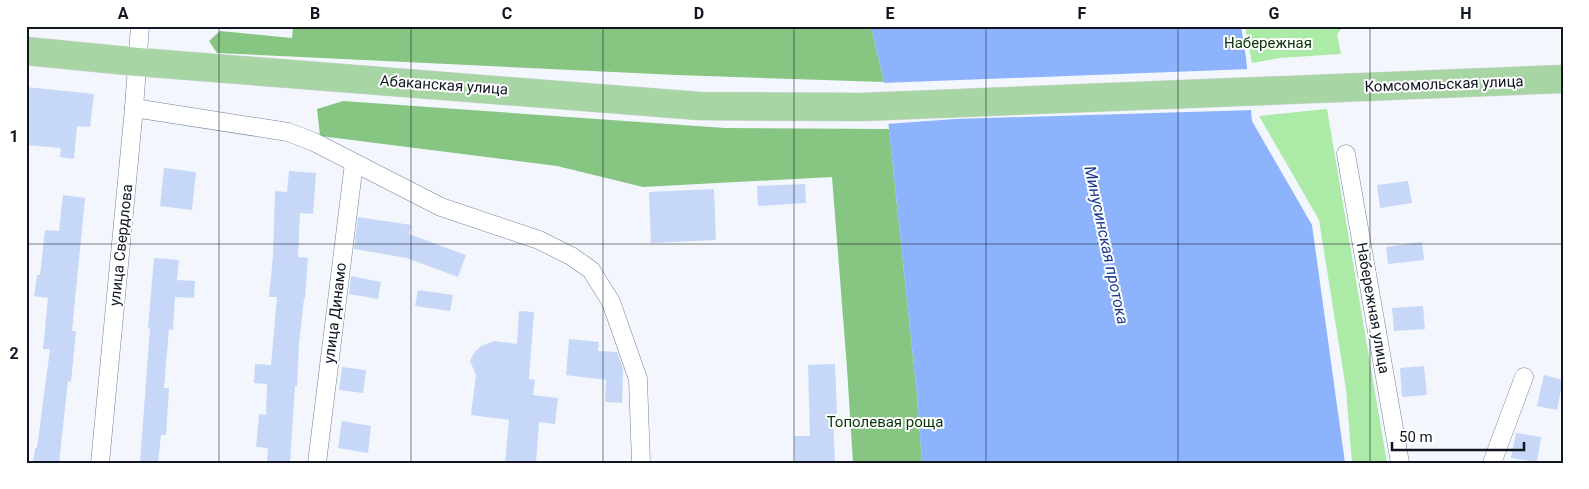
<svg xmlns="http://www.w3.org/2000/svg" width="1589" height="489" viewBox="0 0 1589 489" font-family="Roboto,sans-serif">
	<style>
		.green { fill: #abeba7 }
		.forest { fill: #86c582 }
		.water { fill: #8eb3fd }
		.pier { fill: #f3f7fd }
		.building { fill: #c6d7f8 }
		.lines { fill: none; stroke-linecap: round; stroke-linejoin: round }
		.minor-casing { stroke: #7483a1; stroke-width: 19 }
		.primary-casing { stroke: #d4d5d7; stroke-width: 29 }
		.minor { stroke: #fff; stroke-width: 18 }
		.primary { stroke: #a7d5a4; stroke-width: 28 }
		.grid { fill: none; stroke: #101521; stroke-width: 1; stroke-opacity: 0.55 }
		.labels { text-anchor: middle; stroke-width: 4; stroke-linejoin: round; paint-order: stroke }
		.park-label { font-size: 15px; fill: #093609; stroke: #fff }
		.street-label { font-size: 15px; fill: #101521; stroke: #fff }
		.water-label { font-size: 16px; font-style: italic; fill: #1a3c90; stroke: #fff }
		.neatline { fill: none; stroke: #101521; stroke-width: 2 }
		.grid-label { font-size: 16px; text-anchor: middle; font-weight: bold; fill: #101521 }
	</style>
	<rect width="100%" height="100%" fill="#f3f7fd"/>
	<g class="green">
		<polygon points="1245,26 1344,26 1337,34 1341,54 1280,58 1252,63"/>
		<polygon points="1327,109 1387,463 1352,463 1346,389 1319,220 1259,116"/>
	</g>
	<g class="forest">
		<polygon points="293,26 344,26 347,28 370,26 871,26 884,82 676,75 217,53 209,41 220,31 292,38"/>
		<polygon points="343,101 725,128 889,129 917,395 922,463 853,463 847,368 832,177 643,187 557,166 320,136 317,109"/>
	</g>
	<polygon class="water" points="871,26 1241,26 1246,58 1252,121 1312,225 1345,463 922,463 917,395 884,82"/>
	<polygon class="pier" points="1250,69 1253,110 955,119 886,124 882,83"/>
	<g class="building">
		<polygon points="26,87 94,94 90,127 77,126 74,159 60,157 61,148 26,145"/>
		<polygon points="164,168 196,172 192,210 160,206"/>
		<polygon points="289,171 316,173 313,214 300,213 298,257 308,258 305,299 304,299 299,344 297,386 295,386 290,463 267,463 268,448 256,447 259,414 266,415 267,384 254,383 255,364 271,365 277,297 269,297 273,256 275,191 287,192"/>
		<polygon points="1408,181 1412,203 1380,208 1377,185"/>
		<polygon points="805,184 806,203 758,206 757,186"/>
		<polygon points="714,189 716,240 651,243 649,192"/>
		<polygon points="63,195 85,198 72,331 76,331 71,382 68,381 59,463 33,463 35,448 37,448 50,349 43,349 48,298 34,296 37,275 40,275 45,230 59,231"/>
		<polygon points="358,217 411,225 409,234 466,255 458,277 407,258 354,249"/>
		<polygon points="1422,242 1424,260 1388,264 1386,247"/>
		<polygon points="154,258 179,260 177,280 195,281 194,298 175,297 173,330 169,329 164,388 169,388 166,435 161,435 158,463 140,463 150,328 148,328"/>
		<polygon points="351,276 381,282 378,299 349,294"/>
		<polygon points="418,290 453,295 450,311 415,306"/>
		<polygon points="1423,306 1425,329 1394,331 1392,308"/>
		<polygon points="519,311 534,312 529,379 535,380 533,395 558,398 555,424 539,422 536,463 505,463 509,420 471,415 476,375 470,361 474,353 481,346 494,341 517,344"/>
		<polygon points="569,339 599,342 598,351 617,352 623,369 622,403 605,402 606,380 566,375"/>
		<polygon points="835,364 837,415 833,415 835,463 795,463 794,436 810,436 808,365"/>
		<polygon points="1424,366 1427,395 1402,397 1400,368"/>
		<polygon points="342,367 366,370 363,393 339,390"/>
		<polygon points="1544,375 1563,380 1557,410 1537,406"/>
		<polygon points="342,421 371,426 368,453 338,448"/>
		<polygon points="1516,433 1541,437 1537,462 1511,458"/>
	</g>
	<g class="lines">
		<g class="minor-casing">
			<g id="minor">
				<polyline points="134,108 288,132 314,142 441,207 539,240 571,256 591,270 611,302 638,379 641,463"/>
				<polyline points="1346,154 1400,463"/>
				<polyline points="100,463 134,108 140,26"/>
				<polyline points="317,463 354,163"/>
				<polyline points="1492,463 1524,377"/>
			</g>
		</g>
		<g class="primary-casing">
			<polyline id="primary" points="26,51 138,62 699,106 862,107 1563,79"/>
		</g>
		<use href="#minor" class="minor"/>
		<use href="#primary" class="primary"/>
	</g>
	<path class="grid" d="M 219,26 L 219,463M 411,26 L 411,463M 603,26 L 603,463M 794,26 L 794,463M 986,26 L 986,463M 1178,26 L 1178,463M 1370,26 L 1370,463M 26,244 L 1563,244"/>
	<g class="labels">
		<g class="park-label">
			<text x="1268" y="48">Набережная</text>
			<text x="885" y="427">Тополевая роща</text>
		</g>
		<g class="street-label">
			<text transform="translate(1444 84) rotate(-2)" y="5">Комсомольская улица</text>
			<text transform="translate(444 85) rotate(4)" y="5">Абаканская улица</text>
			<text transform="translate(121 245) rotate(-84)" y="5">улица Свердлова</text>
			<text transform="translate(1373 308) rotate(80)" y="5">Набережная улица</text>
			<text transform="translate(335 313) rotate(-83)" y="5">улица Динамо</text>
		</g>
		<g class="water-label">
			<text transform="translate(1107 245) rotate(78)" y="6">Минусинская протока</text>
		</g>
	</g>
	<rect width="1589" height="489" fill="none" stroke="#ffffff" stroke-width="55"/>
	<path d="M1392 442v8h132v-8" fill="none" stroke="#101521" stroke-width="2.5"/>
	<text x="1399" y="442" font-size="15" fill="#101521" stroke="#ffffff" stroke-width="4" paint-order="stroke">50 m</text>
	<rect x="28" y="28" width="1534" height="434" class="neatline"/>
	<g class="grid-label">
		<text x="123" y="19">A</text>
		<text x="315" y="19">B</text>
		<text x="507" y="19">C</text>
		<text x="699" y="19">D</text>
		<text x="890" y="19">E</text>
		<text x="1082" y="19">F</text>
		<text x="1274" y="19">G</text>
		<text x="1466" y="19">H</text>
		<text x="14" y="142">1</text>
		<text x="14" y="359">2</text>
	</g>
</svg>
